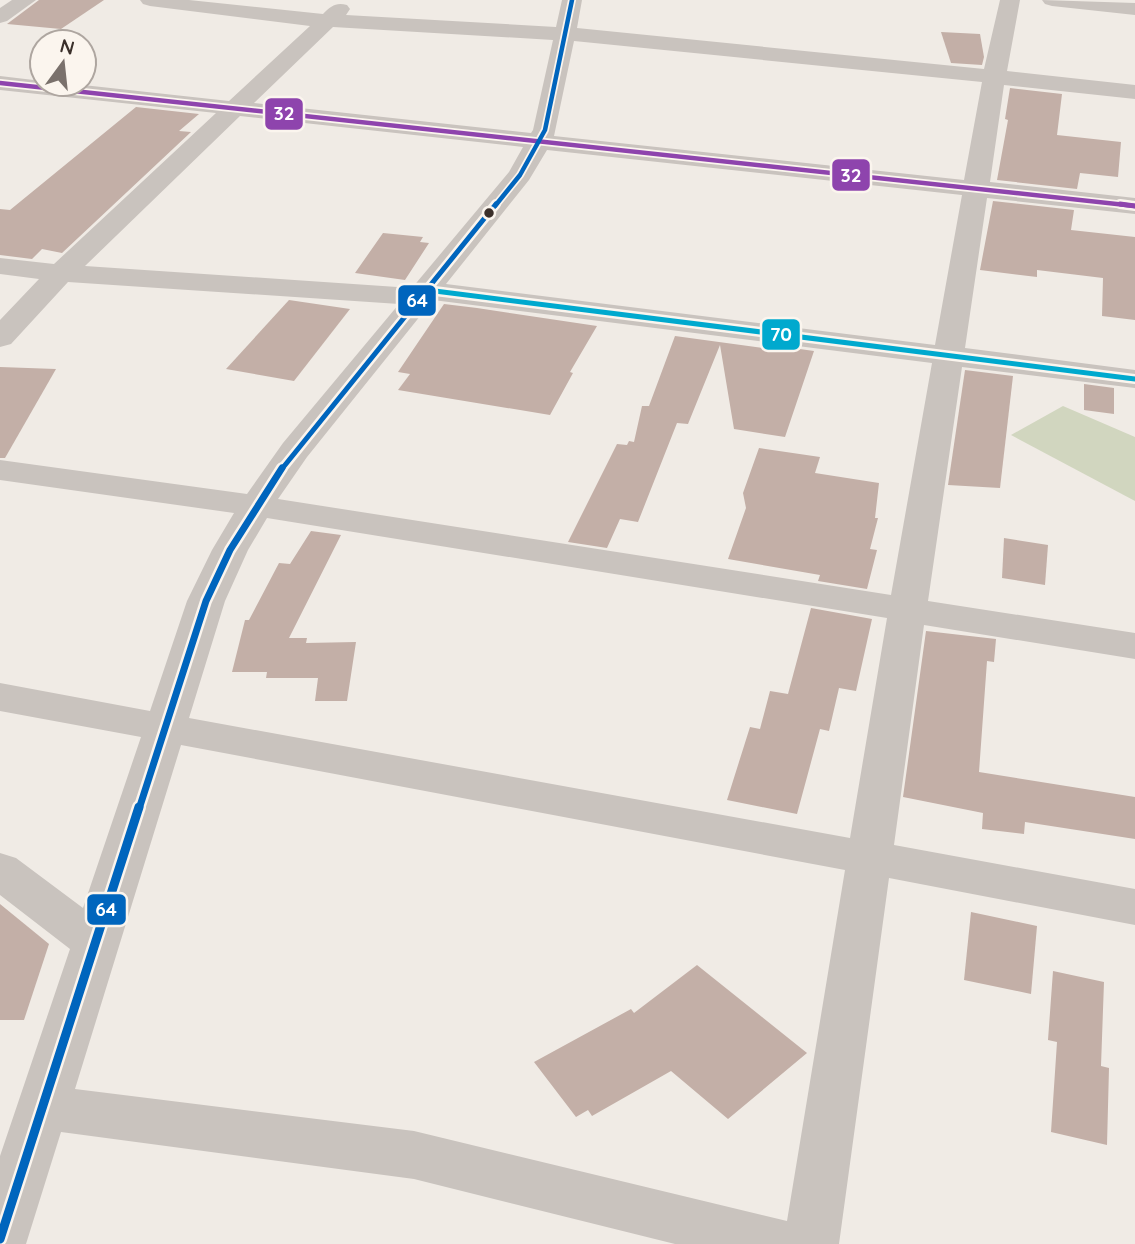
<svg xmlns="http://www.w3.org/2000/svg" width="1135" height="1244" viewBox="0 0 1135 1244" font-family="Quicksand,sans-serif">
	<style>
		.green { fill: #d1d6bf }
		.building { fill: #c3afa7 }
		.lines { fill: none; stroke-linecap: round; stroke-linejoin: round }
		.minor { fill: #c9c3be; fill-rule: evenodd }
		.bus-1-far1-casing { stroke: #fbf5ee; stroke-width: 8 }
		.bus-1-casing { stroke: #fbf5ee; stroke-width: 10 }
		.bus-2-casing { stroke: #fbf5ee; stroke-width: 10 }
		.bus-3-far3-casing { stroke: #fbf5ee; stroke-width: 8 }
		.bus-3-far2-casing { stroke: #fbf5ee; stroke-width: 10 }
		.bus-3-far1-casing { stroke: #fbf5ee; stroke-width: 12 }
		.bus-3-casing { stroke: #fbf5ee; stroke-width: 14 }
		.bus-1-far1 { stroke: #8e44ad; stroke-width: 4.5 }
		.bus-1 { stroke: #8e44ad; stroke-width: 5 }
		.bus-2 { stroke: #00a9ce; stroke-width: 5 }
		.bus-3-far3 { stroke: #0065bd; stroke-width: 4.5 }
		.bus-3-far2 { stroke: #0065bd; stroke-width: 5 }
		.bus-3-far1 { stroke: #0065bd; stroke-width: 7 }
		.bus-3 { stroke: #0065bd; stroke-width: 9 }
		.bus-dot { fill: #3b302b; stroke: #fbf5ee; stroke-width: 2.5 }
		.line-badge { stroke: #fbf5ee; stroke-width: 2.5 }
		.badge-label { font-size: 19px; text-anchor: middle; font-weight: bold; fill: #fff }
	</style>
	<rect width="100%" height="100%" fill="#f0ebe5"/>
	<polygon class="green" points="1063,406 1135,437 1135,501 1011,435"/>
	<g class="building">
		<polygon points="39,0 104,0 61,29 7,24"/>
		<polygon points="941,32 980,34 984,57 982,65 951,63"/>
		<polygon points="1010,88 1062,94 1057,135 1121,142 1118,177 1080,173 1077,189 997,180 1008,120 1005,119"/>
		<polygon points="136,107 199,114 179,131 191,132 62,253 42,249 32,259 0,255 0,209 10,210"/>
		<polygon points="993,201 1074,210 1071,230 1135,237 1135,320 1102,316 1103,278 1037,270 1037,277 980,270"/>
		<polygon points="383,233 423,237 420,242 429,243 405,280 355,273"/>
		<polygon points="289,300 350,309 294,381 226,369"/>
		<polygon points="444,304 477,308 597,326 570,372 573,373 550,415 398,390 410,374 398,372"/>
		<polygon points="675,336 763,348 764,344 814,351 785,437 734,429 720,345 688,424 677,423 638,522 620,519 607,548 568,542 617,444 627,445 629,441 634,442 642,406 649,406"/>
		<polygon points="0,367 56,369 5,458 0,458"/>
		<polygon points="965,370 1013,376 1000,488 948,485"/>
		<polygon points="1084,384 1114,388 1114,414 1084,410"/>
		<polygon points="759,448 820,457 815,473 879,483 875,518 878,518 870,549 877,550 867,589 818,581 820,575 728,559 746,508 743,493"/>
		<polygon points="311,531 341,535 289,638 307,638 306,643 356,642 347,701 315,701 318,678 266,678 267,672 232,672 245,620 249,620 279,563 290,564"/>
		<polygon points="1004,538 1048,545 1045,585 1002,578"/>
		<polygon points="811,608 872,619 856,691 839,688 829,731 820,729 797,814 727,800 750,727 760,729 770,691 788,694"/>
		<polygon points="926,631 996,639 994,662 987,661 979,772 1135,797 1135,839 1025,822 1024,834 982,829 983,813 903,797"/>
		<polygon points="0,904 49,944 24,1020 0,1020"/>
		<polygon points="971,912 1037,926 1031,994 964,980"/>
		<polygon points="697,965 807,1053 728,1119 671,1071 592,1116 588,1110 576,1117 534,1062 631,1009 634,1013"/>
		<polygon points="1053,971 1104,982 1101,1066 1109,1068 1107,1145 1051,1132 1057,1042 1048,1040"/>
	</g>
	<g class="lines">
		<g class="minor">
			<polygon points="12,0 36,0 7,21 0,23 0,8"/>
			<path d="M 140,0 L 189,0 L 323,14 C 331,6 336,2 347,5 L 350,9 L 346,15 L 556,27 L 562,0 L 582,0 L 577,28 L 984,69 L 1000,0 L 1020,0 L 1007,71 L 1135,85 L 1135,99 L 1004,85 L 990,182 L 1135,198 L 1135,214 L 987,198 L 965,348 L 1135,370 L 1135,388 L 962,367 L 928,601 L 1135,633 L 1135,659 L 924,625 L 894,845 L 1135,889 L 1135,925 L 889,878 L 839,1244 L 675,1244 L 414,1179 L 61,1132 L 26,1244 L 0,1244 L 0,1156 L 70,949 L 0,895 L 0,853 L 16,858 L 83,908 L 141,737 L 0,711 L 0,683 L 150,711 L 187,601 L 212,550 L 234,513 L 0,480 L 0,460 L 247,494 L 283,443 L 399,304 L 68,282 L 11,344 L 0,347 L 0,320 L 39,279 L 0,274 L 0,258 L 54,264 L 216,113 L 0,90 L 0,76 L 42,81 L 42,84 L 74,84 L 229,101 L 310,26 L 150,6 L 143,4 ZM 333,27 L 553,40 L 533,130 L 531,133 L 254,103 ZM 574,41 L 982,82 L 964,180 L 554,136 ZM 240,116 L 523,147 L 509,172 L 412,288 L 85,266 ZM 547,150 L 962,195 L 935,345 L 446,284 L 529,180 ZM 433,300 L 932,363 L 891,595 L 278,499 L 307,457 ZM 267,518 L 887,618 L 850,838 L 189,718 L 225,601 L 248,550 ZM 181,745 L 845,870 L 787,1221 L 414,1131 L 75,1089 Z"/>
			<polygon points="1042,0 1135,3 1135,15 1052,6 1045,4"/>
		</g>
		<g class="bus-1-far1-casing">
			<polyline id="bus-1-far1" points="0,83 1135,206"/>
		</g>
		<g class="bus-1-casing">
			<polyline id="bus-1" points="1120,204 1135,206"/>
		</g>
		<g class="bus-2-casing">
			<polyline id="bus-2" points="427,290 1135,379"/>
		</g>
		<g class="bus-3-far3-casing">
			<polyline id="bus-3-far3" points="495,206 520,175 545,130 572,0"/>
		</g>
		<g class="bus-3-far2-casing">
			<polyline id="bus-3-far2" points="281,470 496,204"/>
		</g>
		<g class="bus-3-far1-casing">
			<polyline id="bus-3-far1" points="139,809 206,601 230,550 282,468"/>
		</g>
		<g class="bus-3-casing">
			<polyline id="bus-3" points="0,1239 139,807"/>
		</g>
		<use href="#bus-1-far1" class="bus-1-far1"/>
		<use href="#bus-1" class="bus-1"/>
		<use href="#bus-2" class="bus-2"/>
		<use href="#bus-3-far3" class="bus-3-far3"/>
		<use href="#bus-3-far2" class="bus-3-far2"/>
		<use href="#bus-3-far1" class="bus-3-far1"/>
		<use href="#bus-3" class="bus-3"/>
	</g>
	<circle class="bus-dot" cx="489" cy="213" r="6"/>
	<g class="line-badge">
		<rect x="264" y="97" width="40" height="34" rx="7" fill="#8e44ad"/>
		<rect x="831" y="158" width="40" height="34" rx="7" fill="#8e44ad"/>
		<rect x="397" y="284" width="40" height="33" rx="7" fill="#0065bd"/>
		<rect x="761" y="318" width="40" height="33" rx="7" fill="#00a9ce"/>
		<rect x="86" y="893" width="41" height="33" rx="7" fill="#0065bd"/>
	</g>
	<g class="badge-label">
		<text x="284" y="120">32</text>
		<text x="851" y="182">32</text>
		<text x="417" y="307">64</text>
		<text x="781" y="341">70</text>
		<text x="106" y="916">64</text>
	</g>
	<g transform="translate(63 63) rotate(15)"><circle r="33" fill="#fbf5ee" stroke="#aea6a0" stroke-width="2"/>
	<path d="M0-5L12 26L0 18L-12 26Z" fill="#7a716c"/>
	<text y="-10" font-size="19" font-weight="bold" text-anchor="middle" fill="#3b302b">N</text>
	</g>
</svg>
